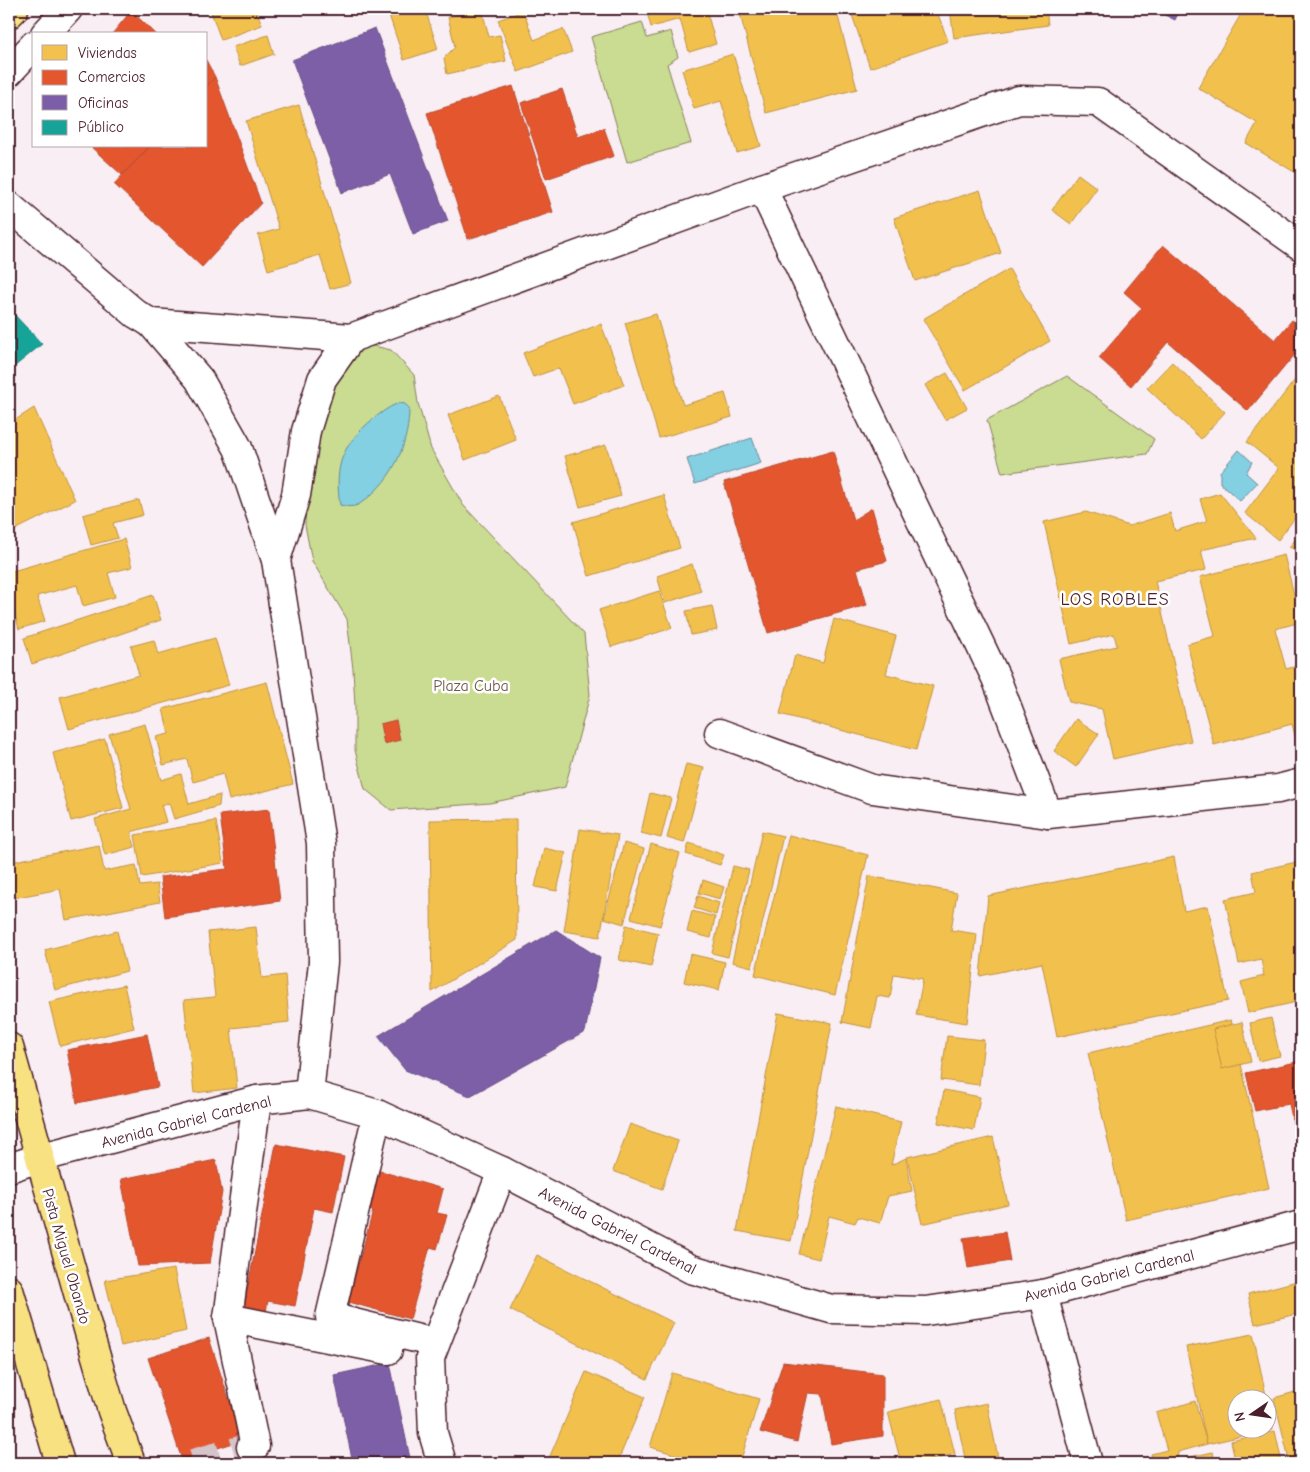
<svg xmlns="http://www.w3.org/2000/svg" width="1310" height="1472" viewBox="0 0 1310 1472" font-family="'Comic Neue',sans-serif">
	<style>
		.green { fill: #c9dc91; stroke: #8a7e5e }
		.water { fill: #83d0e3; stroke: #6c8999 }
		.homes { fill: #f2c14e; stroke: #c09044 }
		.shops { fill: #e4572e; stroke: #b6462d }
		.offices { fill: #7b5ea7; stroke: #6c4b82 }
		.public { fill: #17a398; stroke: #267b77 }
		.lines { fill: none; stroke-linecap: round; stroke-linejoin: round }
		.minor-tunnel { stroke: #d5c5cb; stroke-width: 28; stroke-dasharray: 28 14; stroke-linecap: butt }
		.minor-casing { stroke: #4a1f2b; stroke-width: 31 }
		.major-casing { stroke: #4a1f2b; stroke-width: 31 }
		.highway-casing { stroke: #4a1f2b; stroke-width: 31 }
		.minor { stroke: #fff; stroke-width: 28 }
		.major { stroke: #f8e181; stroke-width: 28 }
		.highway { stroke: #f8e181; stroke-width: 28 }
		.labels { text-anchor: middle; stroke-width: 5; stroke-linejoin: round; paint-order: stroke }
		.park-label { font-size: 16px; fill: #70584a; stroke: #fff }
		.street-label { font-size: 16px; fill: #4a1f2b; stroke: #fff }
		.neighbourhood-label { font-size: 18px; letter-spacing: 1px; fill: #4a1f2b; stroke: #fff }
	</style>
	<rect width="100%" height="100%" fill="#f8eef3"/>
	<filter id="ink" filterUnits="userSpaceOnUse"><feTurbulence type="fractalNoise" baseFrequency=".02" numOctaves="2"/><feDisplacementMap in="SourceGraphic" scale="10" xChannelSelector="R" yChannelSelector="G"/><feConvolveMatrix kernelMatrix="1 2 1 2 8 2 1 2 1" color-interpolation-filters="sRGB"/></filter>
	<g filter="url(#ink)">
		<g class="green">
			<polygon points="642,22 647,38 671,31 678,57 667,64 691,143 627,162 591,37"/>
			<polygon points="356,346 374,346 391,350 414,375 418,403 431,449 463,505 584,634 590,695 565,787 490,803 391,810 365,789 355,750 355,706 353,669 347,619 312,561 305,525 307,481 327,381"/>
			<polygon points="1067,376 1154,439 1147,454 1002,473 987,420"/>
		</g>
		<g class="water">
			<path d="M 400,403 L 405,404 L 409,408 C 409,441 396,473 371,495 C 359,505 356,509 340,505 C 334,465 342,445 373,419 C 381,413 391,405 400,403 Z"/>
			<polygon points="752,438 761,463 695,484 687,459"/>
			<polygon points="1239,450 1252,462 1246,473 1257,483 1240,501 1220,483 1220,472"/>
		</g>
		<g class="homes">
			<polygon points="210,9 256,9 262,25 221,40"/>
			<polygon points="387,9 425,9 438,49 404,60"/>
			<polygon points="646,9 706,9 716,44 689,52 680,19 651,27"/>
			<polygon points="759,9 784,9 785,16 815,9 836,9 857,89 766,113 740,14"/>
			<polygon points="850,9 936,9 948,41 870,68"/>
			<polygon points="950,9 1046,9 1048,25 954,38"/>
			<polygon points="1244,9 1301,9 1301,176 1246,143 1257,123 1198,88"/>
			<polygon points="482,10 489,37 500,35 506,61 447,74 444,58 455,47 448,17"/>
			<polygon points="523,11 534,40 563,29 572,52 518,72 498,20"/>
			<polygon points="268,35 274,54 240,66 233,47"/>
			<polygon points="733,54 761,146 737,153 721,101 694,109 682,70"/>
			<polygon points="299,105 351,283 330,289 320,255 268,270 258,235 279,229 246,121"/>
			<polygon points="1078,174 1097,188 1071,224 1052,210"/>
			<polygon points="980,190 1001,253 915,281 894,218"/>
			<polygon points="1009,269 1050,341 965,390 923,319"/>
			<polygon points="656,314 683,405 725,393 732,417 659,438 625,323"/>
			<polygon points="601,324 624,385 573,404 559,368 533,377 523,353"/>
			<polygon points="1172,362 1225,412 1201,439 1147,388"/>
			<polygon points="1301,372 1301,510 1278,540 1245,513 1279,468 1247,442"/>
			<polygon points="947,373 967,408 945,420 925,385"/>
			<polygon points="499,396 516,440 465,460 448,415"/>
			<polygon points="34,408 75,500 9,533 9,424"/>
			<polygon points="606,445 621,496 580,507 565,456"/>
			<polygon points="1220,493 1256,538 1201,550 1206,570 1155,581 1191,741 1113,759 1102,709 1069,702 1059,659 1117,646 1114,634 1071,644 1044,522 1086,512 1129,526 1170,513 1175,531 1207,521 1200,499"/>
			<polygon points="664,495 680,548 589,576 573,522"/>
			<polygon points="139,500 143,515 113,523 118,538 91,545 83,515"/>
			<polygon points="1301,533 1301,552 1289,547"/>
			<polygon points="124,539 132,567 108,573 115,597 83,606 77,585 37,596 45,621 19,629 9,593 9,572"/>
			<polygon points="1284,555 1301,622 1275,629 1286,669 1301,665 1301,758 1292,724 1214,745 1187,644 1215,636 1200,577"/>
			<polygon points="692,564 701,591 665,603 657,576"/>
			<polygon points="659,591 672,628 611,647 599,610"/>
			<polygon points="153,595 161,620 32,664 24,638"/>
			<polygon points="712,606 717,630 691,635 686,611"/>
			<polygon points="834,619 896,636 886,674 933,686 916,750 780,714 795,655 823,663"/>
			<polygon points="215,638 229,685 69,729 60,697 139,675 131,646 154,640 158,654"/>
			<polygon points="267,682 293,784 229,800 223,774 193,782 187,759 163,765 156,737 169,734 163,709"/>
			<polygon points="1076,719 1099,734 1076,767 1054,751"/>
			<polygon points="145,724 161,780 181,774 189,804 220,795 219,806 174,819 169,803 161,805 166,822 131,832 135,847 105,855 95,819 131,809 109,734"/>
			<polygon points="105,739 123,808 71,821 53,753"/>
			<polygon points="686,764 704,768 684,843 667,838"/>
			<polygon points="650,793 671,798 661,838 641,833"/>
			<polygon points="516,819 517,940 432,992 430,820"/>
			<polygon points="216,821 223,863 142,877 135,835"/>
			<polygon points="580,829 618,835 600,937 564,931"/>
			<polygon points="762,831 783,836 752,967 732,962"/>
			<polygon points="789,835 868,855 835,995 755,975"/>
			<polygon points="624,843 644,849 624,924 604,918"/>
			<polygon points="689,843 724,855 720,865 686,854"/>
			<polygon points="651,844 680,853 660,926 631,918"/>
			<polygon points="99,845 104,871 136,865 140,886 157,884 160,902 66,920 60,889 13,898 9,873 9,862"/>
			<polygon points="544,848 566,853 557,891 535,887"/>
			<polygon points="1174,857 1184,911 1208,906 1228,1001 1057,1037 1042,963 980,976 988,896"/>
			<polygon points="1301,861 1301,912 1298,913 1301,929 1301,1001 1248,1013 1241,982 1264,976 1261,959 1239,964 1225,899 1256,892 1252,872"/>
			<polygon points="733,866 749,870 728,957 712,953"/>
			<polygon points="869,876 957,893 951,930 977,934 967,1023 916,1015 923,979 894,974 890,998 877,996 871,1028 842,1022"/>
			<polygon points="703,880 724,887 720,899 699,893"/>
			<polygon points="698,896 719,903 716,915 694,908"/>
			<polygon points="692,911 715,917 711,938 687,932"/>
			<polygon points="626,925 658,933 651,967 619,960"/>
			<polygon points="256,927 262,978 285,975 289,1022 231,1028 237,1088 194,1093 184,1000 215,997 208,932"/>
			<polygon points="117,931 127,971 55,990 45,950"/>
			<polygon points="690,954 725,962 719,990 684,982"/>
			<polygon points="124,985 134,1028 60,1046 49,1002"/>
			<polygon points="778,1013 832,1023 791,1241 737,1231"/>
			<polygon points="1271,1018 1280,1056 1258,1061 1250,1023"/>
			<polygon points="1231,1020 1269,1188 1126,1220 1088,1053"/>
			<polygon points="1242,1022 1251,1062 1222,1069 1213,1029"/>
			<polygon points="947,1036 984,1040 979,1085 941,1080"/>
			<polygon points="944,1090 980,1097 974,1130 938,1123"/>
			<polygon points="836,1106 901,1122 891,1165 906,1158 912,1191 888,1196 880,1223 858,1217 855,1223 829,1216 819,1259 799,1254"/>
			<polygon points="630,1124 678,1141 662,1189 613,1171"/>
			<polygon points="993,1137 1008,1204 922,1224 907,1157"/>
			<polygon points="537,1255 674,1323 647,1379 510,1310"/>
			<polygon points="174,1269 186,1331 121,1346 105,1280"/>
			<polygon points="1301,1280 1301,1313 1255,1324 1248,1294"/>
			<polygon points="1253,1334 1267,1400 1238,1400 1238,1430 1268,1430 1268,1403 1273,1429 1207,1444 1186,1347"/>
			<polygon points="586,1372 645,1397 617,1463 547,1463"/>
			<polygon points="672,1373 759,1399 740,1463 705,1463 650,1447"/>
			<polygon points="1295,1392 1301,1418 1301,1463 1290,1463 1274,1398"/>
			<polygon points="941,1399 955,1454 920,1463 901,1463 888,1412"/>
			<polygon points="1195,1401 1207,1444 1178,1452 1177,1463 1154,1463 1151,1454 1167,1450 1156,1413"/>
			<polygon points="987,1403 999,1463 966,1463 955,1410"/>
			<polygon points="1275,1431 1282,1463 1223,1463 1235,1461 1231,1441"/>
			<polygon points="1213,1452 1215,1463 1186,1463 1185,1458"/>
			<polygon points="751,1460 875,1461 875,1463 751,1463"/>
		</g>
		<g class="shops">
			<polygon points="131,11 156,34 112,34"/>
			<polygon points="206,60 215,77 206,87"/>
			<polygon points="215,77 261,203 202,267 114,184 150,146 206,146 206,87"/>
			<polygon points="513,86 553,212 468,239 427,113"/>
			<polygon points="562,89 578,137 604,128 614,156 546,179 521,103"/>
			<polygon points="90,146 150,146 122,175"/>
			<polygon points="1163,245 1275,340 1292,320 1301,327 1301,347 1248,411 1168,342 1131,386 1099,358 1142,308 1124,292"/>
			<polygon points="833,451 853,520 872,508 887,561 857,569 867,605 768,633 724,482"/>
			<polygon points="396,720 400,740 384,744 380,724"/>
			<polygon points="269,809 280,901 165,917 160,877 227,869 220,815"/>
			<polygon points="147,1034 158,1087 77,1103 67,1050"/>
			<polygon points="1301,1061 1301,1140 1297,1141 1289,1104 1255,1111 1246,1073"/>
			<polygon points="276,1144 344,1157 333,1212 314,1208 295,1306 268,1301 266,1312 244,1307"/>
			<polygon points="216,1160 222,1192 210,1263 138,1266 121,1179"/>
			<polygon points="373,1169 443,1189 437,1213 447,1215 437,1249 430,1247 410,1319 348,1302 373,1211 362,1209"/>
			<polygon points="1005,1232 1010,1261 968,1268 963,1238"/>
			<polygon points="209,1338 242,1440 182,1460 148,1358"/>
			<polygon points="783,1362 883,1374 883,1436 831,1444 822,1394 808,1393 797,1442 760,1432"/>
		</g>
		<g class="offices">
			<polygon points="1153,9 1180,9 1175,20"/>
			<polygon points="375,28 448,221 413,234 390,174 342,193 292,60"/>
			<polygon points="556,930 600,958 585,1032 470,1096 405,1070 378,1036"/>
			<polygon points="390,1363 411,1463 353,1463 334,1375"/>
		</g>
		<polygon class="public" points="9,309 42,344 9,371"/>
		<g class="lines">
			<polyline class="minor-tunnel" points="193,1463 251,1447"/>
			<g class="minor-casing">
				<g id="minor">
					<polyline points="45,34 68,9"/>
					<polyline points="9,72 34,45"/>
					<polyline points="762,188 996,678 1048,814 1278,789 1301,783"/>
					<polyline points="9,206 136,314 151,323 351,338 762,188 1019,100 1098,102 1301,246"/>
					<polyline points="151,323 199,379 238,448 276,560 321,843 323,962 309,1094"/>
					<polyline points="276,560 296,495 306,431 322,379 351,338"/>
					<polyline points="719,733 872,789 1048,814"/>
					<polyline points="377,1114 330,1317 435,1343"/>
					<polyline points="9,1168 39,1158 257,1100 309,1094 377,1114 502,1171 691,1269 831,1309 926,1311 1043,1294 1301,1225"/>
					<polyline points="1043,1294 1088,1463"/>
					<polyline points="228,1318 388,1350"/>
					<polyline points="251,1447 255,1446 228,1318 257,1100"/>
					<polyline points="442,1463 433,1433 430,1358 502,1171"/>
				</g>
			</g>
			<g class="major-casing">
				<g id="major">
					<polyline points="9,1047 90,1336 112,1411 131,1463"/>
					<polyline points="9,1290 60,1463"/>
				</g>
			</g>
			<g class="highway-casing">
				<polyline id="highway" points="9,14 14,9"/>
			</g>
			<use href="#minor" class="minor"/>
			<use href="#major" class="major"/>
			<use href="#highway" class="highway"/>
		</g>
	</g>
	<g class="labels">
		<g class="park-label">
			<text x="471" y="691">Plaza Cuba</text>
		</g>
		<g class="street-label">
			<text transform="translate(186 1121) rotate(-14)" y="6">Avenida Gabriel Cardenal</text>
			<text transform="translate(618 1230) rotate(27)" y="6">Avenida Gabriel Cardenal</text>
			<text transform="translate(67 1256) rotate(74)" y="6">Pista Miguel Obando</text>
			<text transform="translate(1109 1275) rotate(-14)" y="6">Avenida Gabriel Cardenal</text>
		</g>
		<g class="neighbourhood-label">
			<text x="1115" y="605">LOS ROBLES</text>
		</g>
	</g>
	<rect width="1310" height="1472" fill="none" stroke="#fff" stroke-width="30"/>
	<rect x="15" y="15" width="1280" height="1442" fill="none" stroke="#4a1f2b" stroke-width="2" filter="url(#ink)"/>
	<rect x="32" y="32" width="175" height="115" fill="#ffffff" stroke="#b7a5aa"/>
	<rect x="42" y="45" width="25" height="15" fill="#f2c14e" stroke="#b7a5aa"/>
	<text x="78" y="58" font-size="15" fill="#4a1f2b">Viviendas</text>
	<rect x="42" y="70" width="25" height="15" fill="#e4572e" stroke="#b7a5aa"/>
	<text x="78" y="82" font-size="15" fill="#4a1f2b">Comercios</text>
	<rect x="42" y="95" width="25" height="15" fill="#7b5ea7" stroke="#b7a5aa"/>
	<text x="78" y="108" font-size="15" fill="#4a1f2b">Oficinas</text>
	<rect x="42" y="120" width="25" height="15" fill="#17a398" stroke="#b7a5aa"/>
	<text x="78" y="132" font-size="15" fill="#4a1f2b">Público</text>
	<g transform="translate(1252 1414) rotate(257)"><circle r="24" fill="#ffffff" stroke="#b7a5aa"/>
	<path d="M0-4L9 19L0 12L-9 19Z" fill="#4a1f2b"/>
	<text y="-8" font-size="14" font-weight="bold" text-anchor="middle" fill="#4a1f2b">N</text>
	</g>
</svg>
